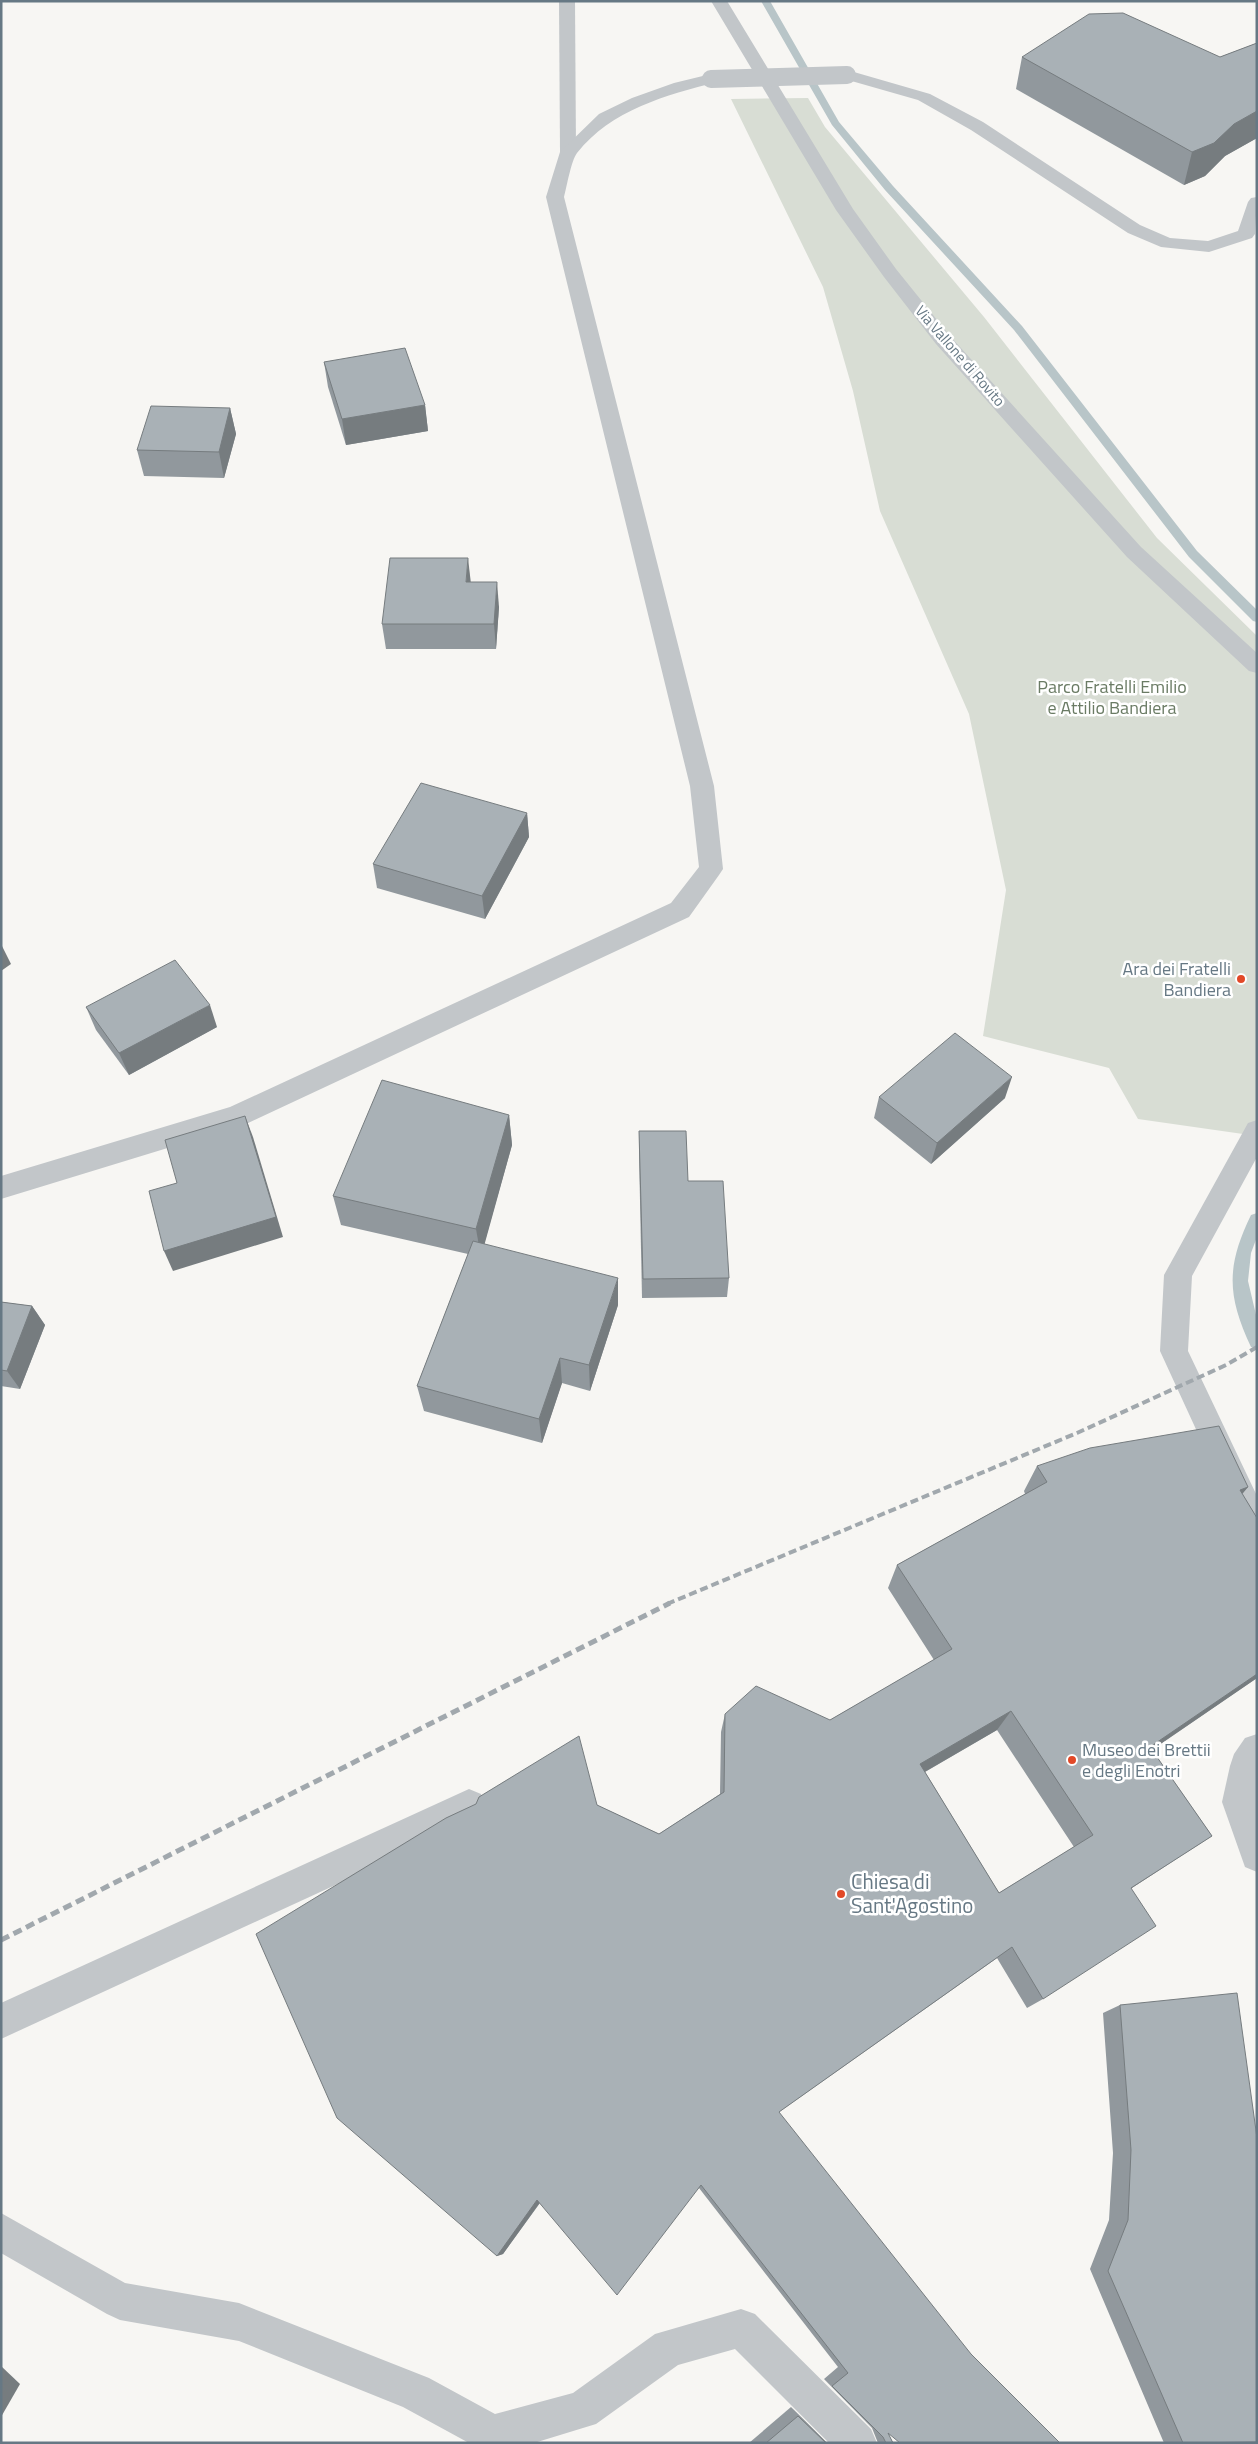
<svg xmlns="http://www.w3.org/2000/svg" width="1258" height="2444" viewBox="0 0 1258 2444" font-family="'Titillium Web',sans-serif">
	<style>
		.green { fill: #d8ddd4 }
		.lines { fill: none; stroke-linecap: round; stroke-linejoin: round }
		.stream { fill: #b8c5c8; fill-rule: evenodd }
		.minor { fill: #c2c6c9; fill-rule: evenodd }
		.tertiary { fill: #c2c6c9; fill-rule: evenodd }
		.rail-far1 { stroke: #a1a8ad; stroke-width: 4; stroke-dasharray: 8 4; stroke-linecap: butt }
		.rail { stroke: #a1a8ad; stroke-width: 5; stroke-dasharray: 9 5; stroke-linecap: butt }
		.tertiary-bridge { stroke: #c2c6c9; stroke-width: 18 }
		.wall { fill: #91989d; fill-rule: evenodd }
		.shaded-wall { fill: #767c7f }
		.building { fill: #a9b1b6; stroke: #767c7f; fill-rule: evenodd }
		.poi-dot { fill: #e24928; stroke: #fff; stroke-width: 2 }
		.labels { text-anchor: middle; stroke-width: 5; stroke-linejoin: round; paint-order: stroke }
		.far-street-label { font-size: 15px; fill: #667884; stroke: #fff }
		.park-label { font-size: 18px; fill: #6a7b64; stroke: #fff }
		.poi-label { font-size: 18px; fill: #667884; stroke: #fff; text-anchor: end }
		.near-poi-label { font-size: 21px; fill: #667884; stroke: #fff; text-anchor: start }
	</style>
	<rect width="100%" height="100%" fill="#f7f6f3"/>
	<polygon class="green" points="808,98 825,127 984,317 1157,538 1257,636 1257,1136 1138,1119 1109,1068 983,1036 1006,890 969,714 880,511 853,391 823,287 731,99"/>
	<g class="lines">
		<g class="stream">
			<polygon points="761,1 770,1 839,122 893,186 1022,326 1197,551 1257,610 1257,622 1253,621 1189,557 1014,330 885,190 832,125"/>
			<path d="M 1257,1213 L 1257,1237 L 1251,1253 L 1248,1281 L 1257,1319 L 1257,1349 L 1251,1347 C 1227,1295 1226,1267 1251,1215 Z"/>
		</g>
		<g class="minor">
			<polygon points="559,1 575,1 576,152 574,156 562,156 560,152"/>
			<polygon points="711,1 727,1 853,209 896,269 950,336 1141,547 1257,653 1257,673 1249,671 1127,557 936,344 884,277 836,210"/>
			<polygon points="1257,1120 1257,1157 1192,1276 1188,1351 1257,1496 1257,1542 1246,1538 1160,1351 1164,1275 1248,1123"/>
			<polygon points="1257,1734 1257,1872 1245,1867 1222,1802 1230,1766 1234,1754 1245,1738"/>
			<polygon points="469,1789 481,1794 486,1806 481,1818 1,2039 1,2003"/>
			<polygon points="1,2213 125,2283 239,2303 429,2378 495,2414 573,2393 655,2334 741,2309 755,2314 871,2429 877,2443 829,2443 735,2349 678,2365 596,2424 534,2443 469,2443 403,2407 239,2341 120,2320 107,2314 1,2253"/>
		</g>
		<g class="tertiary">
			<polygon points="847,70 930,94 983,122 1140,225 1170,238 1208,241 1238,231 1248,202 1251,198 1257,197 1255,234 1252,238 1209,252 1161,247 1128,233 971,130 918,100 841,78 839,75 841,72"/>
			<path d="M 711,74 L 717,76 L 719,79 L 717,82 C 666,95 611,110 577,153 C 571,161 567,186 564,197 L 714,786 L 723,869 L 719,875 L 689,917 L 246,1124 L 1,1199 L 1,1176 L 230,1107 L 671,903 L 699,867 L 690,786 L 546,197 L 560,152 L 599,114 L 632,98 L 674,83 Z"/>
		</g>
		<polyline class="rail-far1" points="667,1604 1077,1433 1226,1365 1257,1347"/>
		<polyline class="rail" points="1,1940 670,1603"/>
		<polyline class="tertiary-bridge" points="711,79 847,75"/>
	</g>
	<g class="wall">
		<polygon points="1257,43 1257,138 1225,156 1205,176 1184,185 1016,89 1022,57 1220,57"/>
		<polygon points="324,362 425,405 428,431 346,445 328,387"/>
		<polygon points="230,408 236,434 224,478 144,476 137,450"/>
		<polygon points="471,582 499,607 496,649 386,649 382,624"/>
		<polygon points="527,813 529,837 485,919 377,888 373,864"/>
		<polygon points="86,1007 217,1027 129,1075 96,1030"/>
		<polygon points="879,1097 1005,1098 931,1164 874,1118"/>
		<polygon points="509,1115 512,1145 484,1244 618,1305 590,1391 562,1383 542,1443 424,1411 417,1386 468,1254 341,1225 333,1196"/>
		<polygon points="639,1131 688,1181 729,1278 727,1297 642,1298 639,1152"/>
		<polygon points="1,1302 32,1306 45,1325 20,1389 1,1386"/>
		<path d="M 1037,1466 L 1248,1487 L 1242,1494 L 1257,1518 L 1257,1678 L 1152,1750 L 1212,1836 L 1131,1888 L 1043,1999 L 1027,2008 L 997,1958 L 779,2112 L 888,2433 L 893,2443 L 878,2443 L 872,2428 L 824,2379 L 838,2367 L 699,2188 L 540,2203 L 503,2254 L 497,2256 L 597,1805 L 659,1834 L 720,1794 L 721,1732 L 725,1714 L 830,1720 L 934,1660 L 888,1588 L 897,1565 L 1025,1494 L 1024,1491 ZM 997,1730 L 1074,1847 L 999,1893 L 925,1772 Z"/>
		<polygon points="1120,2005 1256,2443 1164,2443 1090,2269 1109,2220 1113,2153 1103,2013"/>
		<polygon points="791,2407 827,2443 749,2443"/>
	</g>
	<g class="shaded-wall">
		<polygon points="1257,111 1257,138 1225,156 1205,176 1184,185 1192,152 1234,124"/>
		<polygon points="425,405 428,431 346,445 342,419"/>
		<polygon points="230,408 236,434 224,478 219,452"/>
		<polygon points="468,558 471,584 466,582"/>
		<polygon points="497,582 499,607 496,649 494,624"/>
		<polygon points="527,813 529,837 485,919 482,896"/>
		<polygon points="1,944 11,964 1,971"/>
		<polygon points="210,1005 217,1027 129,1075 119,1053"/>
		<polygon points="1012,1077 1005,1098 931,1164 937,1143"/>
		<polygon points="509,1115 512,1145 481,1257 476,1229"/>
		<polygon points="245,1116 253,1137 283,1237 173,1271 164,1251"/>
		<polygon points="618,1278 618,1305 590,1391 589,1365"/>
		<polygon points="32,1306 45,1325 20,1389 7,1371"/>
		<polygon points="560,1358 562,1383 542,1443 539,1419"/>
		<polygon points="1248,1487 1227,1512 1240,1490"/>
		<polygon points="1257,1674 1257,1678 1131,1764 1150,1747"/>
		<polygon points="1011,1711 997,1730 909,1781 920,1764"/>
		<polygon points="1212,1836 1190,1850 1112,1901 1131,1888"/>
		<polygon points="537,2200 541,2201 503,2254 497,2256"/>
		<polygon points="1,2366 20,2384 1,2417"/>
		<polygon points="791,2407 827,2443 826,2443"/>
	</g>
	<g class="building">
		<polygon points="1123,13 1220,57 1257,43 1257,111 1234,124 1214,143 1192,152 1022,57 1089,14"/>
		<polygon points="405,348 425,405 342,419 324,362"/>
		<polygon points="151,406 230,408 219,452 137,450"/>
		<polygon points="390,558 468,558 466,582 497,582 494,624 382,624"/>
		<polygon points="421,783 527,813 482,896 373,864"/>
		<polygon points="175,960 210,1005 119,1053 86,1007"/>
		<polygon points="955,1033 1012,1077 937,1143 879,1097"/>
		<polygon points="382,1080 509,1115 476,1229 333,1196"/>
		<polygon points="245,1116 276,1217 164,1251 149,1191 177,1183 165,1140"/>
		<polygon points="639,1131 686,1131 688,1181 723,1181 729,1278 643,1279"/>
		<polygon points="473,1241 618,1278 589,1365 560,1358 539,1419 417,1386"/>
		<polygon points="1,1302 32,1306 7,1371 1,1370"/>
		<path d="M 1219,1426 L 1248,1487 L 1240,1490 L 1257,1518 L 1257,1674 L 1150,1747 L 1212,1836 L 1131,1888 L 1156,1926 L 1043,1999 L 1012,1947 L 779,2112 L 971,2354 L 1060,2443 L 900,2443 L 888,2433 L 893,2443 L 886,2443 L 883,2437 L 832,2386 L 848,2373 L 701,2185 L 617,2295 L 537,2200 L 497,2256 L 337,2118 L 256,1934 L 446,1818 L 476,1804 L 479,1797 L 579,1736 L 597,1805 L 659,1834 L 724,1792 L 725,1714 L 756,1686 L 830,1720 L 952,1649 L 897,1565 L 1047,1482 L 1037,1466 L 1090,1448 ZM 1011,1711 L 1093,1835 L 999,1893 L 920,1764 Z"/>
		<polygon points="1237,1993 1257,2138 1257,2442 1183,2443 1108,2271 1128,2220 1131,2150 1120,2005"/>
		<polygon points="798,2416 826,2443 766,2443"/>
	</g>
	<g class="poi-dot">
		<circle cx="1241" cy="979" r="5"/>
		<circle cx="1072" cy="1760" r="5"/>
		<circle cx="841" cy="1894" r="5"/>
	</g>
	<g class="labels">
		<g class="far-street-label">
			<text transform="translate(960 356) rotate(49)" y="5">Via Vallone di Rovito</text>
		</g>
		<g class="park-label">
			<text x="1112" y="693">Parco Fratelli Emilio<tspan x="1112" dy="21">e Attilio Bandiera</tspan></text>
		</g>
		<g class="poi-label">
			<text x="1231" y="975">Ara dei Fratelli<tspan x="1231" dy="21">Bandiera</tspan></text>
			<text x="1082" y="1756" text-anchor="start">Museo dei Brettii<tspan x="1082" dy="21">e degli Enotri</tspan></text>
		</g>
		<g class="near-poi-label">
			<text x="851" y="1889">Chiesa di<tspan x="851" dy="24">Sant'Agostino</tspan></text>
		</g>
	</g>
	<rect width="1258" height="2444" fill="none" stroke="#667884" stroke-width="5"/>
</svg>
